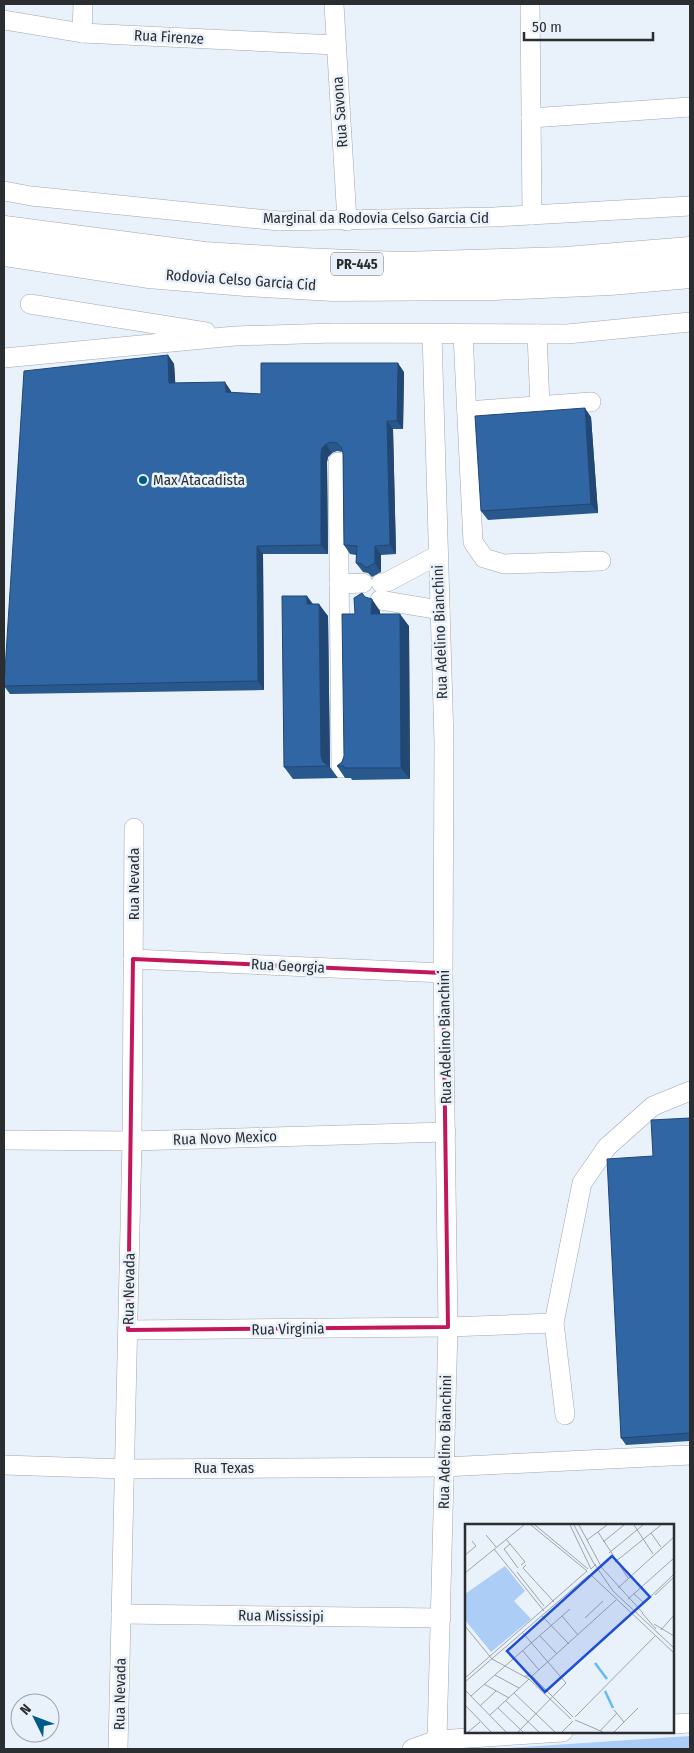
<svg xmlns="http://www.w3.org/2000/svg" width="694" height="1753" viewBox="0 0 694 1753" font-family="'Fira Sans Condensed',sans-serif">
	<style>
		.green { fill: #accdf5 }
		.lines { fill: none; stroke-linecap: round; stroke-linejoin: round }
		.minor-casing { stroke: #a0a7af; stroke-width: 20 }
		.highway-casing { stroke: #a0a7af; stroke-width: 29 }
		.minor { stroke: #fff; stroke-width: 19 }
		.highway { stroke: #fff; stroke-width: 28 }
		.wall { fill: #28588c }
		.shaded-wall { fill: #214772 }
		.building { fill: #2f66a3; stroke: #214772 }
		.marked { fill: none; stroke: #c2185b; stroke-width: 4; stroke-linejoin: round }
		.poi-dot { fill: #005a8c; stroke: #e9f1fa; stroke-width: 2 }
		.labels { text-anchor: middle; stroke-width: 5; stroke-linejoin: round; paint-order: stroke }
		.shield { fill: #e9f1fa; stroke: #64686d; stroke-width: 1 }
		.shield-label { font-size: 14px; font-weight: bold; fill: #2b2e31 }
		.street-label { font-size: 15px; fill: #2b2e31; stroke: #e9f1fa }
		.poi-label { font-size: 15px; fill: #2b2e31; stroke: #e9f1fa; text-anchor: start }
		.inset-river { fill: none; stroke: #62bdf0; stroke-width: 2.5 }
		.inset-road { fill: none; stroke: #9da3aa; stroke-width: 1 }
		.view { fill: #1d4ed8; fill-opacity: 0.15; stroke: #1d4ed8; stroke-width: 2.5 }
		.inset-edge { fill: none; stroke: #2b2e31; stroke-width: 2.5 }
	</style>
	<rect width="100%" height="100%" fill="#e9f1fa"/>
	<polygon class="green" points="690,1736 690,1749 493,1749"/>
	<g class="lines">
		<g class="minor-casing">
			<g id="minor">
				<polyline points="334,4 347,221"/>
				<polyline points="530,4 532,215"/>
				<polyline points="4,20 82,33 336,45"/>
				<polyline points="82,33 83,4"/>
				<polyline points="531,118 690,107"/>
				<polyline points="4,191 31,196 279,221 494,217 690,206"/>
				<polyline points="30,304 206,332"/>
				<polyline points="432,334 444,741 443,973 448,1327 437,1740"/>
				<polyline points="463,334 473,542 484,558 504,564 601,561"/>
				<polyline points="537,334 540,406"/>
				<polyline points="4,358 235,336 334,333 567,334 690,322"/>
				<polyline points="467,411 591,402"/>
				<polyline points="338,462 341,768"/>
				<polyline points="381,583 387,582 438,555"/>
				<polyline points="339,584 363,583"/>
				<polyline points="380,600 440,610"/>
				<polyline points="133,959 443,973"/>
				<polyline points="4,1140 132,1141 446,1132"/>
				<polyline points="128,1330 448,1327 554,1323"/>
				<polyline points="565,1415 554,1323 582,1183 607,1147 653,1106 690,1091"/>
				<polyline points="4,1465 125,1469 444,1467 690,1455"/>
				<polyline points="121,1614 441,1618"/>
				<polyline points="673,1724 690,1723"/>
				<polyline points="118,1749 132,1141 134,828"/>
				<polyline points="412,1749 437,1740 563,1732"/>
			</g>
		</g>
		<g class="highway-casing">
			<g id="highway">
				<polyline points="4,230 204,256 301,262 401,266 566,261 690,251"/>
				<polyline points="4,252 148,274 246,282 333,287 494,286 610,281 690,274"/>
			</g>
		</g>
		<use href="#minor" class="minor"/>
		<use href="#highway" class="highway"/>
	</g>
	<g class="wall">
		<polygon points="168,355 174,364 175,383 231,391 231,393 261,394 404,372 403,429 393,429 396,554 381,555 381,572 372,577 368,573 363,572 356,563 356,555 350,554 344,545 343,452 337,451 332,453 328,457 327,462 328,554 263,554 264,690 10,694 4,686"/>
		<polygon points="591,417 598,513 488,520 481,511"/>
		<polygon points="365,597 380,611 380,614 409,626 410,779 352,780 351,778 345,778 337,766 342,762 344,756"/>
		<polygon points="312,604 328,616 330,767 338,778 293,779 284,767"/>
		<polygon points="690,1118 690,1441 626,1445 621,1438 653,1156"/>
	</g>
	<g class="shaded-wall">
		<polygon points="168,355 174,364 176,392 169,383"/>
		<polygon points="398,363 404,372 403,429 397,421"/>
		<polygon points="225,382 231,391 232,401 226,392"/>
		<polygon points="585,408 591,417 598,513 591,504"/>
		<polygon points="387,421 393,429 396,554 390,545"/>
		<polygon points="326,444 332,453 328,457 327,462 328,554 321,545 321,453 322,448"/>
		<polygon points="257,546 263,554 264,690 258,681"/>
		<polygon points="375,546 381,555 381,572 375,563"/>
		<polygon points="307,596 316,608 307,604"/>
		<polygon points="372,599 380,611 379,626 371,614"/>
		<polygon points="319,604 328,616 330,767 323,762 321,756"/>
		<polygon points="400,614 409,626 410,779 401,768"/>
	</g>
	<g class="building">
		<polygon points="168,355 169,383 225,382 226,392 261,394 261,363 398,363 397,421 387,421 390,545 375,546 375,563 366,568 362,564 356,563 357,546 344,545 343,453 341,447 337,443 331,442 326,444 322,448 321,453 321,545 257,546 258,681 4,686 24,371"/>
		<polygon points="585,408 591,504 481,511 475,416"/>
		<polygon points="362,593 365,597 372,599 371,614 400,614 401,768 344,768 344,766 337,766 342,762 344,756 342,614 355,614 354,598"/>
		<polygon points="282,596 307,596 307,604 319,604 321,756 323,762 329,766 284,767"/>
		<polygon points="690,1118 690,1433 621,1438 607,1159 653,1156 651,1120"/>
	</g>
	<path class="marked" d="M 133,959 L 443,973 L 448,1327 L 128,1330 Z"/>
	<circle class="poi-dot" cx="143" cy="480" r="5"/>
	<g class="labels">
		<rect class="shield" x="331" y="252.5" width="52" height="23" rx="4"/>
		<g class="shield-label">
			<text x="357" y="269">PR-445</text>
		</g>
		<g class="street-label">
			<text transform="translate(169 37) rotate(3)" y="5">Rua Firenze</text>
			<text transform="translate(340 112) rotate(-94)" y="5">Rua Savona</text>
			<text x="376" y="223">Marginal da Rodovia Celso Garcia Cid</text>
			<text transform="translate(241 280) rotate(4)" y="5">Rodovia Celso Garcia Cid</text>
			<text transform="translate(440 632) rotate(-92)" y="5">Rua Adelino Bianchini</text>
			<text transform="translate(134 884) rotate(-90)" y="5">Rua Nevada</text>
			<text transform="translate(288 966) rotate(3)" y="5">Rua Georgia</text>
			<text transform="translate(445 1037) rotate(-91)" y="5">Rua Adelino Bianchini</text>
			<text transform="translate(225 1138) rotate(-2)" y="5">Rua Novo Mexico</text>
			<text transform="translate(129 1289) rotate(-89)" y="5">Rua Nevada</text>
			<text transform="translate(288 1329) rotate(-1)" y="5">Rua Virginia</text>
			<text transform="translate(445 1442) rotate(-89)" y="5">Rua Adelino Bianchini</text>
			<text x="224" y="1473">Rua Texas</text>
			<text transform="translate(281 1616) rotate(1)" y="5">Rua Mississipi</text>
			<text transform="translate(120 1694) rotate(-89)" y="5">Rua Nevada</text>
		</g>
		<g class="poi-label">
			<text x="153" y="485">Max Atacadista</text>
		</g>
	</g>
	<g transform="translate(465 1524)">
		<rect width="209" height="209" fill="#e9f1fa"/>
		<path d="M 40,42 L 60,67 L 49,77 L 66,95 L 26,128 L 0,96 L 0,70 Z" fill="#accdf5"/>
		<path class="inset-river" d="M 130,139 L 142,155M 140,167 L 148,184"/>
		<path class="inset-road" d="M 70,1 L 123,45M 105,1 L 126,45 L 131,40M 109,1 L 128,38 L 148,67 L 209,124M 114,1 L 137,44 L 178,89M 169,1 L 188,30M 133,8 L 163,54M 186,9 L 196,23M 21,11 L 31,23M 41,15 L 60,38 L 56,41M 122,16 L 142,1M 138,18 L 159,1M 45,20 L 39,25 L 53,44M 29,25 L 79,87M 144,29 L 178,1M 0,31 L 11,22 L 7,17M 150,38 L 196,1M 61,41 L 58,44 L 89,78M 52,48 L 79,82M 0,49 L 59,1M 126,51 L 209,129M 153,64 L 209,13M 169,70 L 179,79 L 209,50M 190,71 L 209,53M 163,75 L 209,34M 177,89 L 191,105M 77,92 L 104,120M 97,92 L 113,111M 120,94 L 138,77M 189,100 L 209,112M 0,102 L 27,135 L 64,155 L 106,195M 196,106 L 209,91M 74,111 L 92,130M 57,126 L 74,146M 30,151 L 54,164M 60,152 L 67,152 L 108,193M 67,152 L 151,76M 0,154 L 122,47 L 66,1M 0,158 L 124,51M 19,160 L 44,174M 0,166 L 41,208M 49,169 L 90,208M 6,172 L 105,85M 41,177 L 74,208M 0,181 L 26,208M 15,182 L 31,167M 33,184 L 58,208M 149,186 L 159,198M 25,191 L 64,155M 110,193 L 190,112M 110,196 L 138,208M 135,207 L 152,189M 3,208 L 15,198M 53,208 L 101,159 L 58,109M 97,208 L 108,197M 149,208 L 173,184"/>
		<path class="view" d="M 147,32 L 185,73 L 80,168 L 42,127 Z"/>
		<rect width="209" height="209" class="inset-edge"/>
	</g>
	<rect width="694" height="1753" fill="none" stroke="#2b2e31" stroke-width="10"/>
	<g transform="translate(35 1718) rotate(312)"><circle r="24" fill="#e9f1fa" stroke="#9da3aa"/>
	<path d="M0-4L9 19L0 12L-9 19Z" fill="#005a8c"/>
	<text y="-8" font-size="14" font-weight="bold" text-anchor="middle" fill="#2b2e31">N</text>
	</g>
	<path d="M524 32v8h129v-8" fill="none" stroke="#2b2e31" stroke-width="2.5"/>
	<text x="532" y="32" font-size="15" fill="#2b2e31" stroke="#e9f1fa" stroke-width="4" paint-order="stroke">50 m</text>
</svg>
